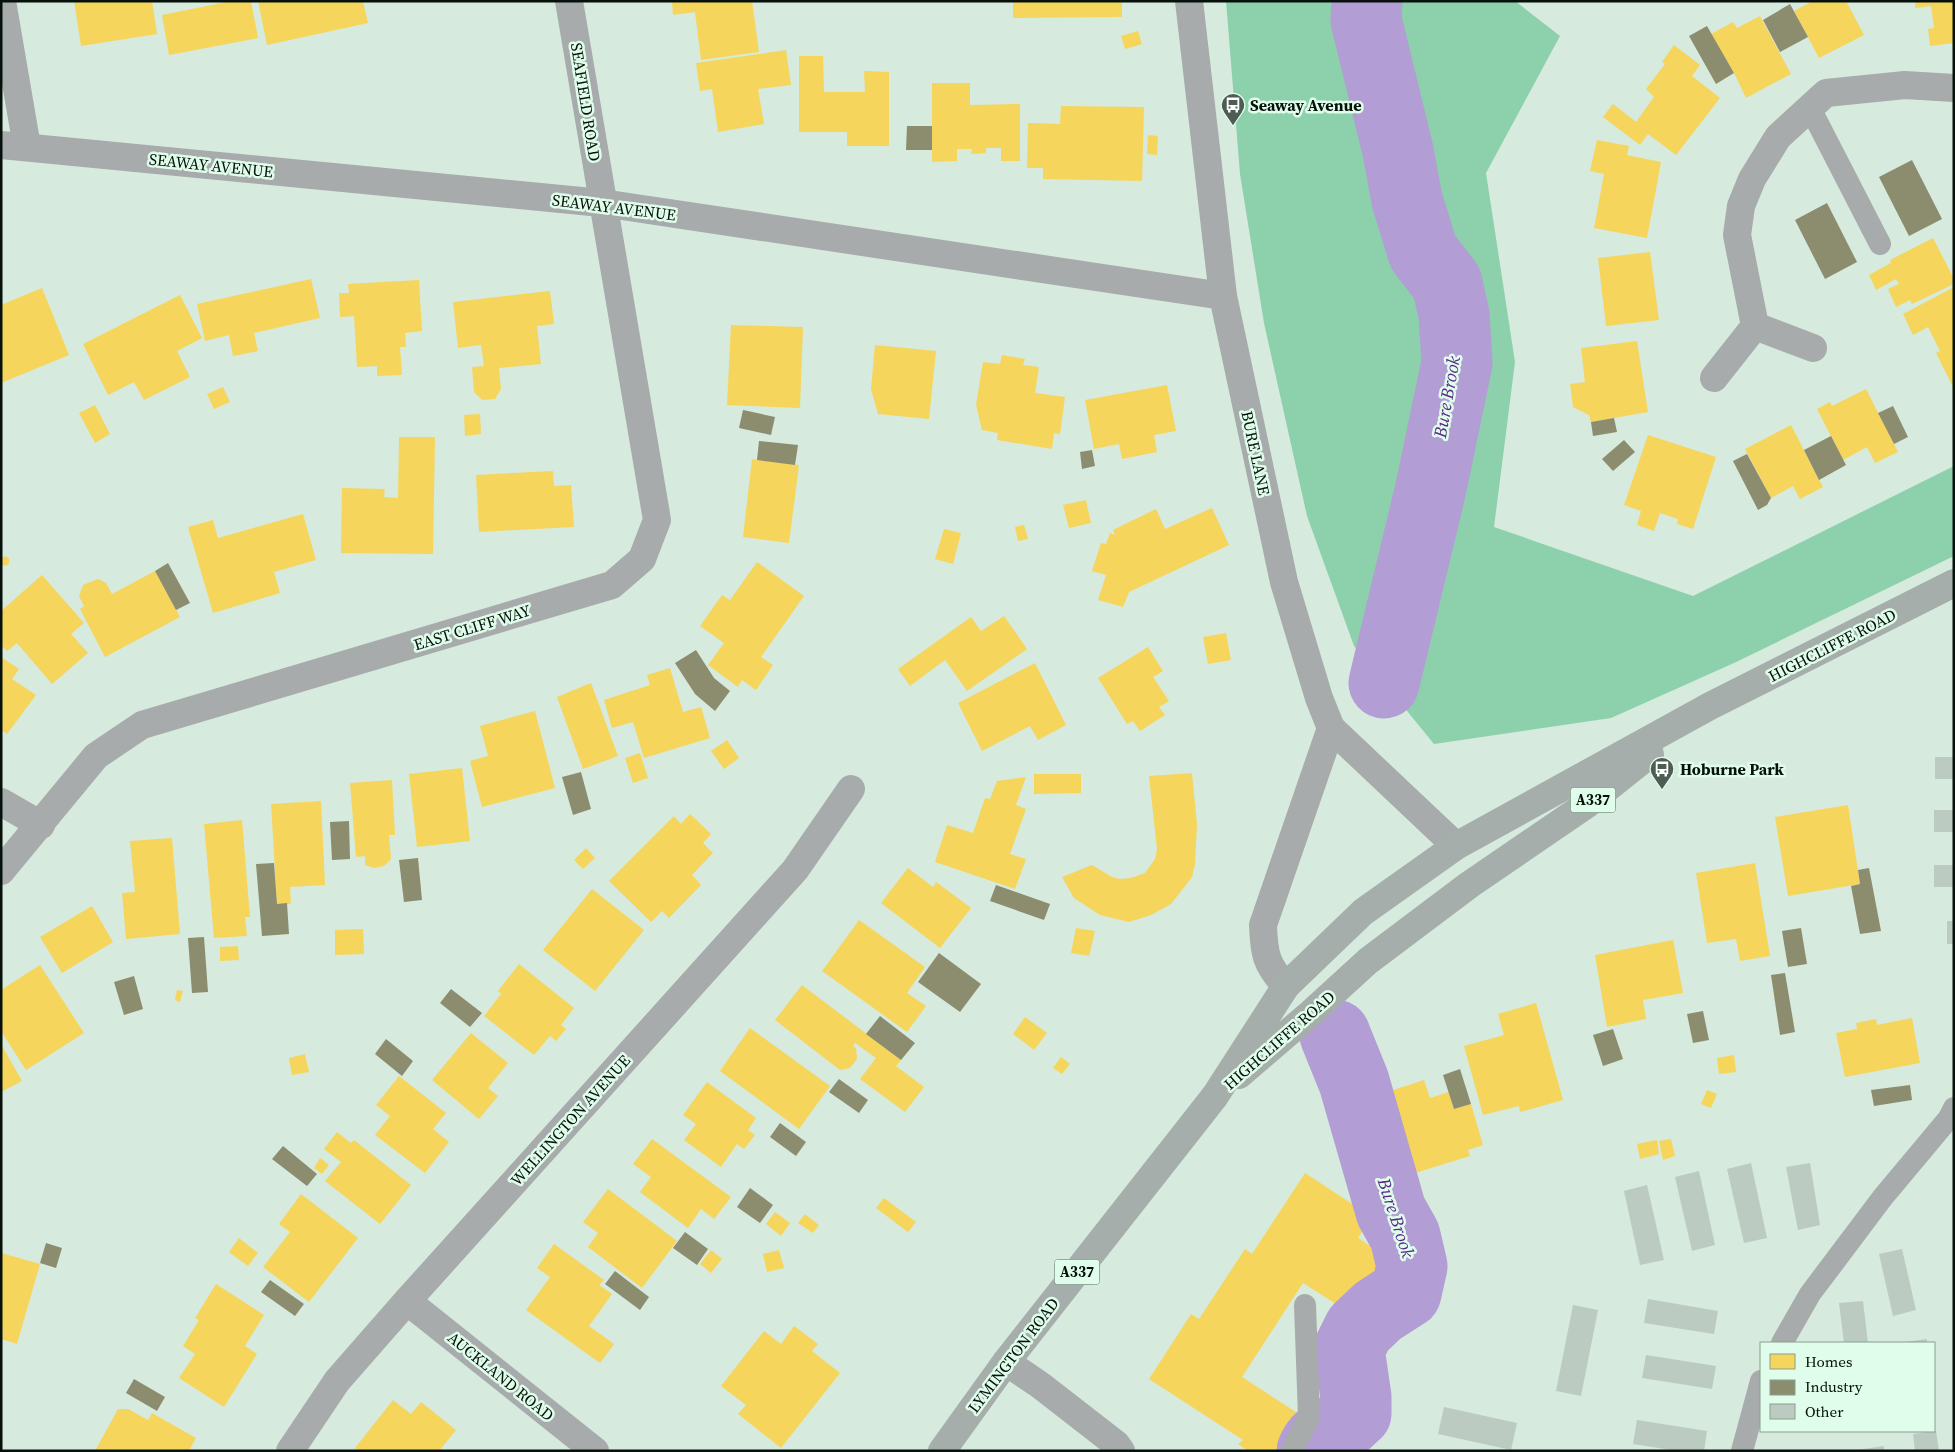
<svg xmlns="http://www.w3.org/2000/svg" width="1955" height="1452" viewBox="0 0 1955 1452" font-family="'Source Serif 4',serif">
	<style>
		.forest { fill: #8dd0ac }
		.homes { fill: #f6d55c }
		.industry { fill: #8c8c6e }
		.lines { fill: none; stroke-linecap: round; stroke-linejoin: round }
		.river { stroke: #b29dd4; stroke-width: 71 }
		.building { fill: #bbcbc1 }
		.service { stroke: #a7abab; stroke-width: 22 }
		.minor { stroke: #a7abab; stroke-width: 28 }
		.tertiary { stroke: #a7abab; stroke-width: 28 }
		.primary { stroke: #a6aeab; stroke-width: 28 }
		.labels { text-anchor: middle; stroke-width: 5; stroke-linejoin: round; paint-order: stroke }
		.shield { fill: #e0fdeb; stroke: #47584e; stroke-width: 1 }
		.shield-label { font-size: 15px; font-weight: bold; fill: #05110a }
		.street-label { font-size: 16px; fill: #05110a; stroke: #e0fdeb }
		.poi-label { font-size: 16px; font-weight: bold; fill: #05110a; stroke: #e0fdeb; text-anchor: start }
		.water-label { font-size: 18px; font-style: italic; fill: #5a2688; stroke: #e0fdeb }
	</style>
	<rect width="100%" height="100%" fill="#d6eade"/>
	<polygon class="forest" points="1226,1 1515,1 1560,36 1486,173 1515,362 1494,527 1693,596 1954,466 1954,556 1734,663 1611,718 1434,744 1354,646 1307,516 1264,323 1240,174"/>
	<g class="homes">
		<polygon points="74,1 152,1 157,34 81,46"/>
		<polygon points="231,1 251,1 258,38 169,55 162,15"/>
		<polygon points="258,1 363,1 368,23 267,45"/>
		<polygon points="672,1 752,1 759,52 701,60 695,12 673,15"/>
		<polygon points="1013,1 1122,1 1122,17 1013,18"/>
		<polygon points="1813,1 1846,1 1864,35 1819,58 1794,11"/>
		<polygon points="1915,1 1954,1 1954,43 1930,46 1928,29 1934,28 1931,6 1915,8"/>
		<polygon points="1760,16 1791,74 1746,98 1734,73 1711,34 1733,22 1737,28"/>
		<polygon points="1138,31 1142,44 1125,49 1121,36"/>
		<polygon points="1674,45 1700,65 1692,76 1720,98 1676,155 1648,134 1640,145 1603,117 1613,104 1636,122 1654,97 1646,89 1665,64 1662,62"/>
		<polygon points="786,50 791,85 758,89 764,124 718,132 712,89 700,91 696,63"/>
		<polygon points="799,56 823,56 824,92 865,92 864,71 889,72 889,146 847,146 847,132 799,132"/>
		<polygon points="932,83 970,83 970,105 1020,104 1020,161 1001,161 1001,148 986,148 986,153 971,154 972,149 957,149 957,161 932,162"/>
		<polygon points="1061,106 1144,107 1142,181 1043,179 1043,168 1027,168 1028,123 1060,124"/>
		<polygon points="1148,135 1158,136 1157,155 1147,154"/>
		<polygon points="1597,140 1629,146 1627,155 1661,162 1647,238 1594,228 1604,174 1590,171"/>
		<polygon points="1933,238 1954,279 1954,284 1912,304 1910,300 1896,307 1888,289 1899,284 1896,279 1876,290 1869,275 1891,263 1890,260"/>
		<polygon points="1650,252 1659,320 1606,326 1598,258"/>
		<polygon points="311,279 320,318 254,333 258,351 233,356 229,335 205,341 197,304"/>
		<polygon points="419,280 422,331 405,333 406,347 400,347 402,375 377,376 377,366 357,367 354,316 340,317 339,293 349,293 348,284"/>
		<polygon points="1954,287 1954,389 1936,353 1940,351 1928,327 1913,335 1903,314"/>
		<polygon points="42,288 69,355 1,383 1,305"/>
		<polygon points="550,291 554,324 537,326 541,364 499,368 501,389 495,399 482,400 474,392 472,367 484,366 481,345 458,348 453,302"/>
		<polygon points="180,295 202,338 177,351 190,377 144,400 134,382 108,395 83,344"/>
		<polygon points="731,325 803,327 800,408 727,405"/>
		<polygon points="1637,341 1648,412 1591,422 1589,415 1573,407 1570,384 1585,382 1581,348"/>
		<polygon points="875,345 936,351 929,419 878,414 871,389"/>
		<polygon points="1002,355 1025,359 1023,365 1039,367 1035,393 1065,397 1060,434 1054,433 1052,449 997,440 998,433 982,430 976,405 983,362 1000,364"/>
		<polygon points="1167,385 1176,431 1154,435 1157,452 1122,459 1119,444 1094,449 1085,400"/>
		<polygon points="223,387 230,402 214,409 207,394"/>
		<polygon points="1866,389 1898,452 1875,463 1867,447 1843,460 1817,409 1830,402 1832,406"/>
		<polygon points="95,405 110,434 95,443 79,413"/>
		<polygon points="480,414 481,434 465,436 464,415"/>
		<polygon points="1791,425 1823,487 1800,499 1793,486 1771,498 1745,449"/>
		<polygon points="1648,435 1716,457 1693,529 1677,524 1678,519 1660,513 1654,531 1637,525 1641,511 1624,505"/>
		<polygon points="399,437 435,437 433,554 341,553 342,488 385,489 384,497 398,498"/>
		<polygon points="752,459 799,465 789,543 743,537"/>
		<polygon points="553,471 554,486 571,485 574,527 479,532 476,475"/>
		<polygon points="1086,500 1091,523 1069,528 1063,505"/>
		<polygon points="1212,508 1229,545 1129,592 1123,607 1098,600 1106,575 1092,571 1101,543 1106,544 1110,533 1115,535 1113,530 1156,509 1165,529"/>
		<polygon points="303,514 316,560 274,572 280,593 213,613 188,527 213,520 218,538"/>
		<polygon points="1024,525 1028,539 1018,541 1015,527"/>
		<polygon points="944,529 961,533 953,564 935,559"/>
		<circle cx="5" cy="561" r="4.5"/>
		<polygon points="757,562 804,596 761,657 773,665 756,690 742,680 738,687 708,665 724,643 700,626 722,595 730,600"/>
		<polygon points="155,571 180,617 105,657 80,609 84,606 79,596 83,585 98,579 106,583 112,594"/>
		<polygon points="42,575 84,623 71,634 88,653 52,684 17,643 7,651 1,645 1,611"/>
		<polygon points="1004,616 1027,649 967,691 945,660 910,686 898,669 971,617 981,631"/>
		<polygon points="1226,633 1231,660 1208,664 1203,637"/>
		<polygon points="1148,647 1163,671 1153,677 1169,701 1159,707 1165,715 1140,731 1133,721 1127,724 1098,678"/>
		<polygon points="1,657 19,669 12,679 36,695 7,734 1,730"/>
		<polygon points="1035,663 1066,725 1038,740 1030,726 982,751 958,703"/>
		<polygon points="670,668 683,712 701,707 710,738 644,758 633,722 612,728 604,700 650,685 647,675"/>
		<polygon points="591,683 618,756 583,769 557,697"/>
		<polygon points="535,711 555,788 482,807 470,761 488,756 480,726"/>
		<polygon points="727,740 739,758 724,769 711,751"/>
		<polygon points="640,753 648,778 633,783 625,758"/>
		<polygon points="462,768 470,841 417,847 409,774"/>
		<polygon points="1192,773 1197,825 1195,864 1192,877 1171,904 1151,915 1129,922 1100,915 1074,898 1062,877 1092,865 1112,877 1120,879 1131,878 1145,873 1155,859 1157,849 1149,776"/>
		<polygon points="1034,774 1081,774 1081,793 1034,794"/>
		<polygon points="1026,777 1016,805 1026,809 1010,854 1026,859 1015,889 935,862 947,825 973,833 985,798 990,799 997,781"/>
		<polygon points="392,780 395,835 389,835 391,859 384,866 374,868 365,865 365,856 356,857 350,783"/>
		<polygon points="321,801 325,885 290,887 291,904 277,904 271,804"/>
		<polygon points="1848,805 1860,884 1788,896 1775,817"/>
		<polygon points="690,814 711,834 703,843 713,853 692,875 701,885 669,918 662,911 651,922 609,881 674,816 681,824"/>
		<polygon points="242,820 250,917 245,917 247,936 214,938 204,824"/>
		<polygon points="172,838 180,934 126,939 122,893 135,892 130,841"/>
		<polygon points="586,848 595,858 583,869 574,860"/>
		<polygon points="1755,863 1770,956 1740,961 1736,939 1707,943 1696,873"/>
		<polygon points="908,868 933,887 936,882 971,908 940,948 881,903"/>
		<polygon points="592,889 644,930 595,991 543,950"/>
		<polygon points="92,906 113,942 62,973 40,937"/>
		<polygon points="859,920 925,967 907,993 926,1006 907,1032 822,971"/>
		<polygon points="1076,928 1095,931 1089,956 1071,953"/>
		<polygon points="363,929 364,954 335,955 335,930"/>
		<polygon points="1673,940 1683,993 1643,1000 1646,1019 1607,1027 1595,955"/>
		<polygon points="238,946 239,960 220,961 220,947"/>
		<polygon points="519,964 574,1008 561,1025 566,1029 556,1041 550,1036 534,1055 484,1016 501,994 498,991"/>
		<polygon points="40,965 84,1033 26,1070 1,1031 1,990"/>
		<polygon points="802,985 901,1060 896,1066 924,1087 905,1112 860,1079 876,1058 855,1043 853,1046 856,1048 857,1059 850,1068 840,1070 775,1020"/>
		<polygon points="177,990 183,991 180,1002 175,1000"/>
		<polygon points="1536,1003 1563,1100 1520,1112 1519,1106 1483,1115 1464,1046 1504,1035 1498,1014"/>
		<polygon points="1025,1017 1047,1033 1034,1050 1013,1034"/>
		<polygon points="1912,1018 1920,1063 1845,1077 1836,1033 1857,1029 1856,1023 1876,1019 1877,1025"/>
		<polygon points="750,1028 830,1086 799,1129 720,1071"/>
		<polygon points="471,1033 508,1063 488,1088 498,1096 479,1119 432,1080"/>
		<polygon points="1,1044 22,1081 1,1092"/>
		<polygon points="305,1054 309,1072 292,1075 289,1058"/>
		<polygon points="1734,1055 1736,1072 1719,1074 1717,1058"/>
		<polygon points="1061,1057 1070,1064 1062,1074 1053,1068"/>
		<polygon points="399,1076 446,1113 433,1129 449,1142 425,1173 375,1135 390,1116 376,1105"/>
		<polygon points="1424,1080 1430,1098 1449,1092 1454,1109 1471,1104 1483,1145 1468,1150 1470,1156 1415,1173 1411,1160 1399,1164 1392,1140 1404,1136 1390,1091"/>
		<polygon points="707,1082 756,1118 748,1130 755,1135 744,1149 737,1144 721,1167 684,1140 696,1124 683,1115"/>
		<polygon points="1707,1090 1717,1094 1711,1108 1701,1104"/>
		<polygon points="337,1132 351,1143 354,1140 411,1185 380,1224 325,1181 341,1162 324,1149"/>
		<polygon points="652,1139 731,1197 714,1219 701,1209 688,1228 640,1192 651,1177 633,1164"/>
		<polygon points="1671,1139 1675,1156 1663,1160 1659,1141"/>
		<polygon points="1657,1140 1659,1154 1640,1159 1637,1144"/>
		<polygon points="320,1158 329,1165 322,1174 314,1168"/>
		<polygon points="1305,1173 1372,1217 1358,1238 1394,1261 1358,1318 1303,1283 1242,1377 1299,1414 1276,1451 1248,1451 1238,1444 1243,1440 1149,1379 1191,1314 1199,1319 1245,1249 1252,1254"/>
		<polygon points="608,1189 677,1241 642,1288 588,1247 598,1233 583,1222"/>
		<polygon points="301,1194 358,1238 309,1302 263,1267 290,1232 279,1224"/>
		<polygon points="884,1198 916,1222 908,1232 876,1208"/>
		<polygon points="775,1212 790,1223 781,1236 766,1224"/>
		<polygon points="805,1214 819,1225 813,1233 798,1223"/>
		<polygon points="239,1238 258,1253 248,1266 229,1252"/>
		<polygon points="554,1244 604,1280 599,1285 612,1294 589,1326 614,1344 600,1363 526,1310 550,1277 537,1268"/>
		<polygon points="711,1250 722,1259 711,1273 700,1264"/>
		<polygon points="779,1250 784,1268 767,1272 763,1254"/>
		<polygon points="1,1253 40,1264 17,1344 1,1339"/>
		<polygon points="216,1284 264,1315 245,1346 257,1354 224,1407 179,1378 195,1354 183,1346 199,1320 195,1318"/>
		<polygon points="794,1326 818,1344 812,1351 840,1373 781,1448 738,1414 746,1405 721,1386 764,1331 781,1344"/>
		<polygon points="393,1400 411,1414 421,1402 456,1430 439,1451 359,1451 355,1448"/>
		<polygon points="118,1409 128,1409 148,1420 152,1413 196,1438 189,1451 95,1451"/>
	</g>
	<g class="industry">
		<polygon points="1790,4 1808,37 1780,52 1763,20"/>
		<polygon points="1707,26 1734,73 1716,84 1689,36"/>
		<polygon points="907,126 932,126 932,150 906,150"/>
		<polygon points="1912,160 1942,219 1909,236 1879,177"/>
		<polygon points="1827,203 1857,262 1825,279 1795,220"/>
		<polygon points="1893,406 1908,437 1894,444 1878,413"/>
		<polygon points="743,410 775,417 771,435 739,428"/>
		<polygon points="1614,418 1617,432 1593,436 1591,422"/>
		<polygon points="1831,436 1846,465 1819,480 1804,450"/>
		<polygon points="1624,440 1635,452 1613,471 1602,459"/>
		<polygon points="759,441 798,445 795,465 757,460"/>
		<polygon points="1092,450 1095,466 1082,469 1080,452"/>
		<polygon points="1747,454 1771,498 1767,505 1758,510 1733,461"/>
		<polygon points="168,563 190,603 176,610 155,571"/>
		<polygon points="696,650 714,678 730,691 715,711 695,694 675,663"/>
		<polygon points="581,772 591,809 573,815 562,777"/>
		<polygon points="349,821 350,859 332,860 330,822"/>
		<polygon points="418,858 422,900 404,902 399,860"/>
		<polygon points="274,863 277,904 287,903 289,934 262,936 256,864"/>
		<polygon points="1869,868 1881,931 1860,934 1851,886 1860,884 1858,870"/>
		<polygon points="996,885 1050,904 1044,920 990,901"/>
		<polygon points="1801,928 1807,964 1788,967 1782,931"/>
		<polygon points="204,937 208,992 192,993 188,938"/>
		<polygon points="939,953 981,984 960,1012 918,982"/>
		<polygon points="1785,973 1795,1032 1780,1035 1771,975"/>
		<polygon points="134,976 143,1009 124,1015 114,982"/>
		<polygon points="451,989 482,1013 470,1027 440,1003"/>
		<polygon points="1703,1011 1709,1040 1693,1043 1687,1014"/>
		<polygon points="880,1016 915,1043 901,1060 866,1034"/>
		<polygon points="1613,1029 1623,1059 1603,1066 1593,1035"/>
		<polygon points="386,1039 413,1061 402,1076 375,1054"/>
		<polygon points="1460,1069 1471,1104 1454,1109 1443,1075"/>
		<polygon points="839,1079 868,1100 859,1113 829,1092"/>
		<polygon points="1910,1085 1912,1100 1874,1106 1871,1090"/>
		<polygon points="780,1123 806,1142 796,1156 770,1137"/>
		<polygon points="283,1146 317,1174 307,1186 272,1159"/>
		<polygon points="750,1188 773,1205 760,1223 737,1207"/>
		<polygon points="685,1232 708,1249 697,1265 673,1248"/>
		<polygon points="46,1243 62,1248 56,1268 40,1263"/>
		<polygon points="615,1271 649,1297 640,1310 605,1284"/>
		<polygon points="270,1280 304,1304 295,1316 261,1292"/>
		<polygon points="134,1379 165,1397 157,1411 126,1393"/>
	</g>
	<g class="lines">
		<g class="river">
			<polyline points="1367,1 1366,20 1398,151 1407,200 1423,252 1447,283 1454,315 1457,363 1430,492 1384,683"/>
			<path d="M 1312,1451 C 1319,1435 1328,1435 1340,1427 C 1346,1423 1351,1417 1356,1413 L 1356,1397 L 1349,1349 L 1359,1329 L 1378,1311 L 1406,1293 L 1412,1266 L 1405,1236 L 1391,1211 L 1354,1082 L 1335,1035"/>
		</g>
	</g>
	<g class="building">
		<rect x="1935" y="757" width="19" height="22"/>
		<rect x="1934" y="810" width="20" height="22"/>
		<rect x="1934" y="865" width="20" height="22"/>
		<rect x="1947" y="921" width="7" height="23"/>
		<polygon points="1751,1163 1767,1238 1744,1243 1727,1169"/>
		<polygon points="1810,1163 1820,1225 1798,1230 1786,1167"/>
		<polygon points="1699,1171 1715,1245 1692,1251 1675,1177"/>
		<polygon points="1647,1185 1664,1260 1640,1265 1624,1191"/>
		<polygon points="1902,1249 1916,1310 1893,1316 1879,1254"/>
		<polygon points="1648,1299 1718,1311 1714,1334 1644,1323"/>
		<polygon points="1863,1301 1868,1343 1844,1343 1839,1303"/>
		<polygon points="1573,1305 1598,1310 1581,1396 1556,1391"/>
		<polygon points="1927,1339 1927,1343 1905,1343 1905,1342"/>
		<polygon points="1646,1355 1716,1366 1712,1389 1642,1378"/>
		<polygon points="1444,1407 1517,1423 1511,1450 1438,1434"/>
		<polygon points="1637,1420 1707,1431 1704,1451 1678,1451 1633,1444"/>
		<polygon points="1936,1431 1939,1451 1915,1451 1913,1434"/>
		<polygon points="1884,1446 1884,1451 1857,1451 1857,1450"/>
	</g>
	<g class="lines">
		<g class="service">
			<polyline points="1810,108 1880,244"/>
			<polyline points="1782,1343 1810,1294 1883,1197 1949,1118 1954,1108"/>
			<polyline points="1292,1451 1309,1417 1305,1305"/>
			<polyline points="1742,1451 1761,1381"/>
		</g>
		<g class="minor">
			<polyline points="2,1 27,147"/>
			<polyline points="1,145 602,203 1223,296"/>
			<polyline points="1755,326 1813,348"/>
			<polyline points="1714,378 1755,326 1737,235 1741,206 1752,179 1778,137 1826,93 1905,85 1954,88"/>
			<polyline points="1,802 41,825"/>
			<polyline points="1,871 96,756 142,725 612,585 642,559 657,520 569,1"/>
			<polyline points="407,1301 595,1451"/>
			<polyline points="1006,1362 1040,1385 1116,1444 1121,1451"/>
			<polyline points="290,1451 337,1381 407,1301 795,870 851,789"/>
		</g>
		<g class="tertiary">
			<polyline points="1189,1 1223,296 1284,582 1319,698 1331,728 1456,846"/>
			<path d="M 1286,986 C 1266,965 1264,954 1263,925 L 1331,728"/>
		</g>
		<g class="primary">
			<polyline points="1239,1075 1310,1014 1368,961 1469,885 1586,805 1650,754"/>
			<polyline points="942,1451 1006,1362 1215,1096 1286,986 1363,912 1456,846 1710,706 1954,583"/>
		</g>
	</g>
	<defs>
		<g id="bus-pin" transform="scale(1.25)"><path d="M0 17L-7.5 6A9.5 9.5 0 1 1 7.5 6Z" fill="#4e5d54" stroke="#e0fdeb"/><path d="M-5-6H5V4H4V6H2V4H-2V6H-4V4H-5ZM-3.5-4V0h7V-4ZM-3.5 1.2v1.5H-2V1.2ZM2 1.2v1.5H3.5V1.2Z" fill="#fff"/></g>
	</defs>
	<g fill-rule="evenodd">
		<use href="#bus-pin" x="1233" y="105"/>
		<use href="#bus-pin" x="1662" y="769"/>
	</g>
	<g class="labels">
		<g class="shield">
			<rect x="1570.5" y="787.5" width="45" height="25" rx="4"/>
			<rect x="1054.5" y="1259.5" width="45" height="25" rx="4"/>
		</g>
		<g class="shield-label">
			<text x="1593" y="805">A337</text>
			<text x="1077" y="1277">A337</text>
		</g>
		<g class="street-label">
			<text transform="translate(586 102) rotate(81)" y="6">SEAFIELD ROAD</text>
			<text transform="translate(211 165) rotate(6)" y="6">SEAWAY AVENUE</text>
			<text transform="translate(614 207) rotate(7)" y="6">SEAWAY AVENUE</text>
			<text transform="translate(1256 453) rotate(78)" y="6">BURE LANE</text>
			<text transform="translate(472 627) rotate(-17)" y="6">EAST CLIFF WAY</text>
			<text transform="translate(1832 645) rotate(-27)" y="6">HIGHCLIFFE ROAD</text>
			<text transform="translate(1279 1040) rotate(-41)" y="6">HIGHCLIFFE ROAD</text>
			<text transform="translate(570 1120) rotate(-48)" y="6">WELLINGTON AVENUE</text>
			<text transform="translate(1013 1355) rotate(-53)" y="6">LYMINGTON ROAD</text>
			<text transform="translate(501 1376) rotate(39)" y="6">AUCKLAND ROAD</text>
		</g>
		<g class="poi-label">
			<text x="1250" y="111">Seaway Avenue</text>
			<text x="1680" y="775">Hoburne Park</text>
		</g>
		<g class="water-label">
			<text transform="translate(1447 397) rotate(-80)" y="6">Bure Brook</text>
			<text transform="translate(1396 1218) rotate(72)" y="6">Bure Brook</text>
		</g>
	</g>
	<rect width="1955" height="1452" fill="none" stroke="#05110a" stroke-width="5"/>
	<rect x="1760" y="1342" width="175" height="90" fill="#e0fdeb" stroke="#889f91"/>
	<rect x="1770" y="1354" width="25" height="15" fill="#f6d55c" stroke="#889f91"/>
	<text x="1805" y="1367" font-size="15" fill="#05110a">Homes</text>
	<rect x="1770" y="1380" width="25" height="15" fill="#8c8c6e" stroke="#889f91"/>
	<text x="1805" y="1392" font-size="15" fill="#05110a">Industry</text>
	<rect x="1770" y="1404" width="25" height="15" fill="#bbcbc1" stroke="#889f91"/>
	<text x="1805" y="1417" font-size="15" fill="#05110a">Other</text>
</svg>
